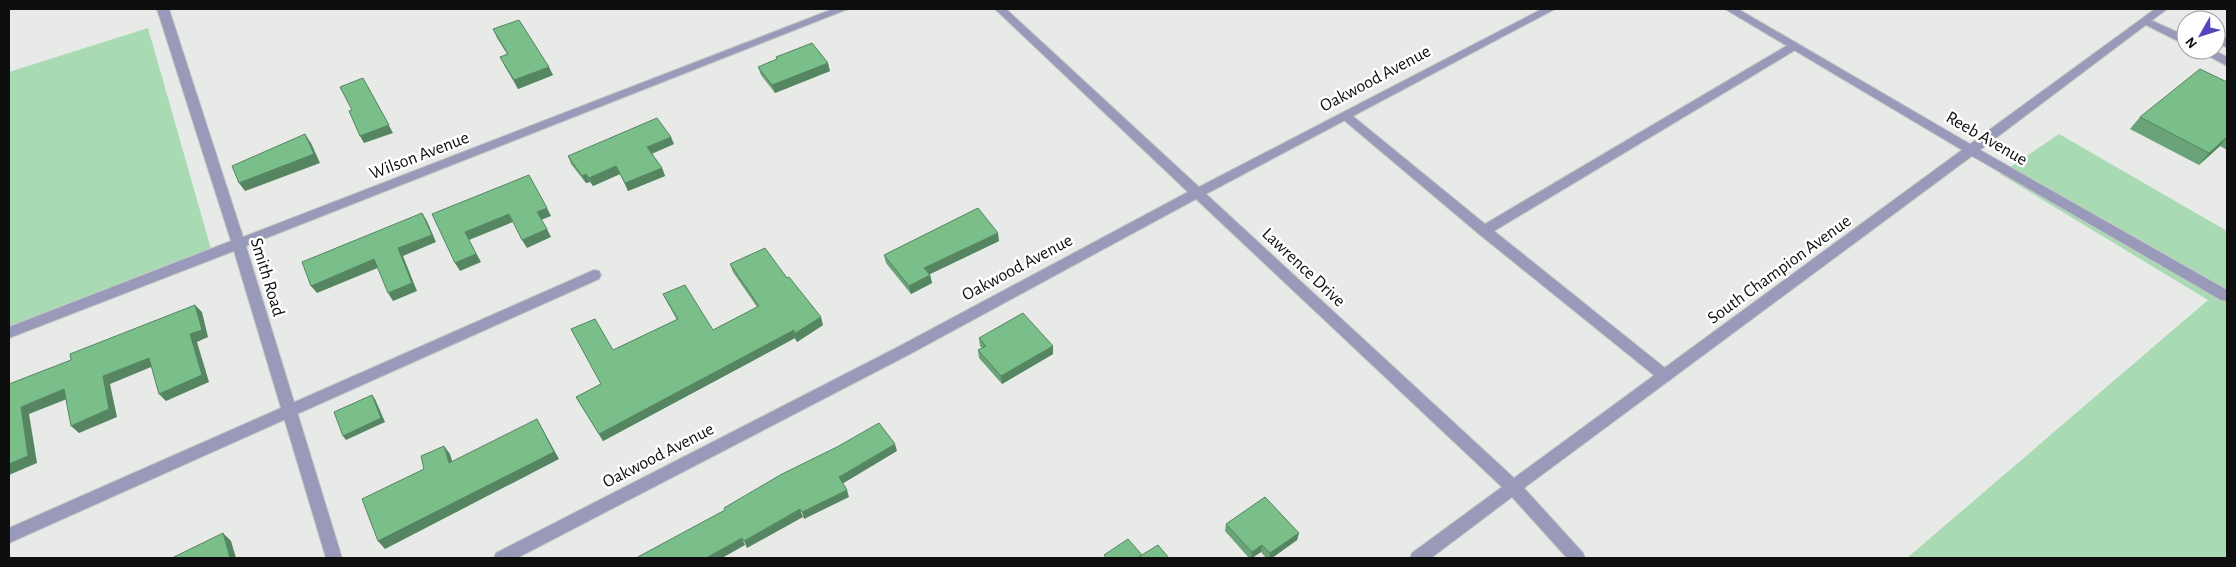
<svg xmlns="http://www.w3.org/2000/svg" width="2236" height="567" viewBox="0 0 2236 567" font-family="'Alegreya Sans',sans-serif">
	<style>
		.green { fill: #a8dbb3 }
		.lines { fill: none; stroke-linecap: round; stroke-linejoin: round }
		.service-casing { stroke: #c4c7c4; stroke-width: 2 }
		.minor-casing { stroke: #c4c7c4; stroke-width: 2 }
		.service { fill: #999aba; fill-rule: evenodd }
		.minor { fill: #999aba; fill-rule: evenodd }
		.wall { fill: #69a377 }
		.shaded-wall { fill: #558561 }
		.building { fill: #7abe8a; stroke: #558561 }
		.labels { text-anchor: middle; stroke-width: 5; stroke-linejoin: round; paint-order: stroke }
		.street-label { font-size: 18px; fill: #0d0e0d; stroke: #fff }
	</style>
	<rect width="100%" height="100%" fill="#e7eae7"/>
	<g class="green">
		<polygon points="148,28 211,249 9,327 9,72"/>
		<polygon points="2059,134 2227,231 2227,558 1907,558 2208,300 2000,174"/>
	</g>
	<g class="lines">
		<g class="service-casing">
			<g id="service">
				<polygon points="2146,18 2186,36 2186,45 2142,23 2142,19"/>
				<polygon points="2223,38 2227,38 2227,48 2219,43"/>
				<polygon points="1793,42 1797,43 1797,49 1494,231 1670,372 1672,376 1670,380 1665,382 1660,380 1479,234 1339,116 1345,112 1349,113 1485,224"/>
				<polygon points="2198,50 2213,50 2227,57 2227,66"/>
				<polygon points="594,270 599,271 601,275 599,279 9,543 9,528"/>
			</g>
		</g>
		<g class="minor-casing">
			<g id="minor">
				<polygon points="157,9 169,9 243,237 833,9 848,9 246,246 342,558 326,558 234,251 9,338 9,327 231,241"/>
				<polygon points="995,9 1006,9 1199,187 1542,9 1555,9 1206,194 1514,478 1962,150 1725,9 1738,9 1970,144 2155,9 2167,9 1980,150 2227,290 2227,301 2221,300 1972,156 1524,488 1583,553 1585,558 1567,558 1512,497 1431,558 1410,558 1412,553 1502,487 1196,199 908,355 517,558 494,558 496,553 898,347 1188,192"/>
			</g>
		</g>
		<use href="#service" class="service"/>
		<use href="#minor" class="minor"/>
	</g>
	<g class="wall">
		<polygon points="493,29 553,75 518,89 504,65 500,57 507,54 497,38"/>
		<polygon points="776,57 830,71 775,93 761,75 758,67 776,60"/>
		<polygon points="2227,82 2227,150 2220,146 2199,165 2130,129 2140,117"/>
		<polygon points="674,144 652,154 662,168 665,176 628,191 620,174 593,186 590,182 586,183 571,164 568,156"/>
		<polygon points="999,241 930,274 932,283 911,294 886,263 884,255"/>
		<polygon points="730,264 787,278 823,325 797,342 795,338 603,441 576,397 601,384 613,350 677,320 667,302 663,294 713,330 757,307 733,272"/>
		<polygon points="979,338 1053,346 1053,354 1002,384 979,358 978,350 982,348 980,346"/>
		<polygon points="1226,524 1299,533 1297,540 1272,558 1266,558 1261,552 1252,558 1249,558 1225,531"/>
	</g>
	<g class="shaded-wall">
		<polygon points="828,63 830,71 775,93 772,85"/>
		<polygon points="549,67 553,75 518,89 514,80"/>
		<polygon points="367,86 393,133 364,143 360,136"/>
		<polygon points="305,134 311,143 320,163 245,191 239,183"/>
		<polygon points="671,137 674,144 650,154 647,147"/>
		<polygon points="2227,137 2220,146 2199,165 2209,153"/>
		<polygon points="616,166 620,174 593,186 589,178"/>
		<polygon points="662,168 665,176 628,191 625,183"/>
		<polygon points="586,174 590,182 586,183 582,176"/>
		<polygon points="547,208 551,216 541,220 537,212"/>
		<polygon points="422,213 427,221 436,242 403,256 417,291 393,301 388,293 398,248"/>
		<polygon points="509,214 513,222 469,240 481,262 460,271 455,263 465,232"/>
		<polygon points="547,229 551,237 527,248 522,240"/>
		<polygon points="998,233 999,241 926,276 924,268"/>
		<polygon points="374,259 380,267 317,293 311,286"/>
		<polygon points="930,275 932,283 911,294 909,286"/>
		<polygon points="195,305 202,312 208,337 197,342 209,382 166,401 159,394"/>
		<polygon points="821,317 823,325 797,342 795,338 603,441 599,434 794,330"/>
		<polygon points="1053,346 1053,354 1002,384 1001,376"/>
		<polygon points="149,358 156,365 110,384 117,417 79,433 71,426 103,376"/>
		<polygon points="64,389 72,397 29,414 37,463 9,475 9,464 21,407"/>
		<polygon points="372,395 375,399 385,422 346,440 343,436"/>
		<polygon points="537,419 559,459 385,549 378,541"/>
		<polygon points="895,444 897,451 842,484 839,477"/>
		<polygon points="444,446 450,454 455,470 449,463"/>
		<polygon points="847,490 849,497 804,519 802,512"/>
		<polygon points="800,509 803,517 747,548 744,541"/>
		<polygon points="223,533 231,541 236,558 230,558"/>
		<polygon points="1299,533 1297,540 1272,558 1269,558 1270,553"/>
		<polygon points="742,538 745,545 722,558 706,558"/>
		<polygon points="1262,545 1261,552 1252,558 1251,558 1252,552"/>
	</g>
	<g class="building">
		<polygon points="519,20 549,67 514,80 500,57 508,54 493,29"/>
		<polygon points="812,43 828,63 772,85 758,67 777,59 776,57"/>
		<polygon points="2200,69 2227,82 2227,137 2209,153 2140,117"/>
		<polygon points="363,78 389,125 360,136 349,111 352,110 340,87"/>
		<polygon points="657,118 671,137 647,147 662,168 625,183 616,166 589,178 586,174 582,176 568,156"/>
		<polygon points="305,134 314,154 239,183 232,166"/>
		<polygon points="529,175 547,208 537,212 547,229 522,240 509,214 465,232 476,254 455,263 432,214"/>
		<polygon points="978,208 998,233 924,268 930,275 909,286 884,255"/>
		<polygon points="422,213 432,235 398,248 412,283 388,293 374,259 311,286 302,262"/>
		<polygon points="765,248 787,278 789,277 821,317 794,334 794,330 599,434 576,397 601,384 571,329 595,319 613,350 678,319 663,294 685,285 713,330 759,306 730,264"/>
		<polygon points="195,305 202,330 190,334 202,375 159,394 149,358 103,376 109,409 71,426 64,389 21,407 28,456 9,464 9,384 71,360 70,354"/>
		<polygon points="1023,313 1053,346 1001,376 978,350 986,346 979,338"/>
		<polygon points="372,395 381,418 343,436 334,412"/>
		<polygon points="537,419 554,452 378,541 362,499 424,469 421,456 444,446 449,463"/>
		<polygon points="879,423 895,444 839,477 847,490 802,512 800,509 744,541 742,538 706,558 636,558 725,510 724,508 782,474 837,447"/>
		<polygon points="1265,497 1299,533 1270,553 1262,545 1252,552 1226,524"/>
		<polygon points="223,533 230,558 172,558"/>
		<polygon points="1128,539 1142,555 1137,558 1106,558 1104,555"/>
		<polygon points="1158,545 1169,558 1137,558"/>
	</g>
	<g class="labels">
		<g class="street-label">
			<text transform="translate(1375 78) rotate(-28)" y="6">Oakwood Avenue</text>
			<text transform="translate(1987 138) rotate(30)" y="6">Reeb Avenue</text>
			<text transform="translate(419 155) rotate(-21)" y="6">Wilson Avenue</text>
			<text transform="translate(1017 267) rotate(-28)" y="6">Oakwood Avenue</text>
			<text transform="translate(1304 267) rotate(43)" y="6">Lawrence Drive</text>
			<text transform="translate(1779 269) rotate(-36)" y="6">South Champion Avenue</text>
			<text transform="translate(268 277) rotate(73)" y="6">Smith Road</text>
			<text transform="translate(658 455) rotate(-27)" y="6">Oakwood Avenue</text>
		</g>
	</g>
	<rect width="2236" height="567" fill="none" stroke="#0d0e0d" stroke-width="20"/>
	<g transform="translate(2201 35) rotate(231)"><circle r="24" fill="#ffffff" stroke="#9e9f9e"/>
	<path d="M0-4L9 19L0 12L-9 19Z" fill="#5447be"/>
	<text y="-8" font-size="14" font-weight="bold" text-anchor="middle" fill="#0d0e0d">N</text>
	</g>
</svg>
